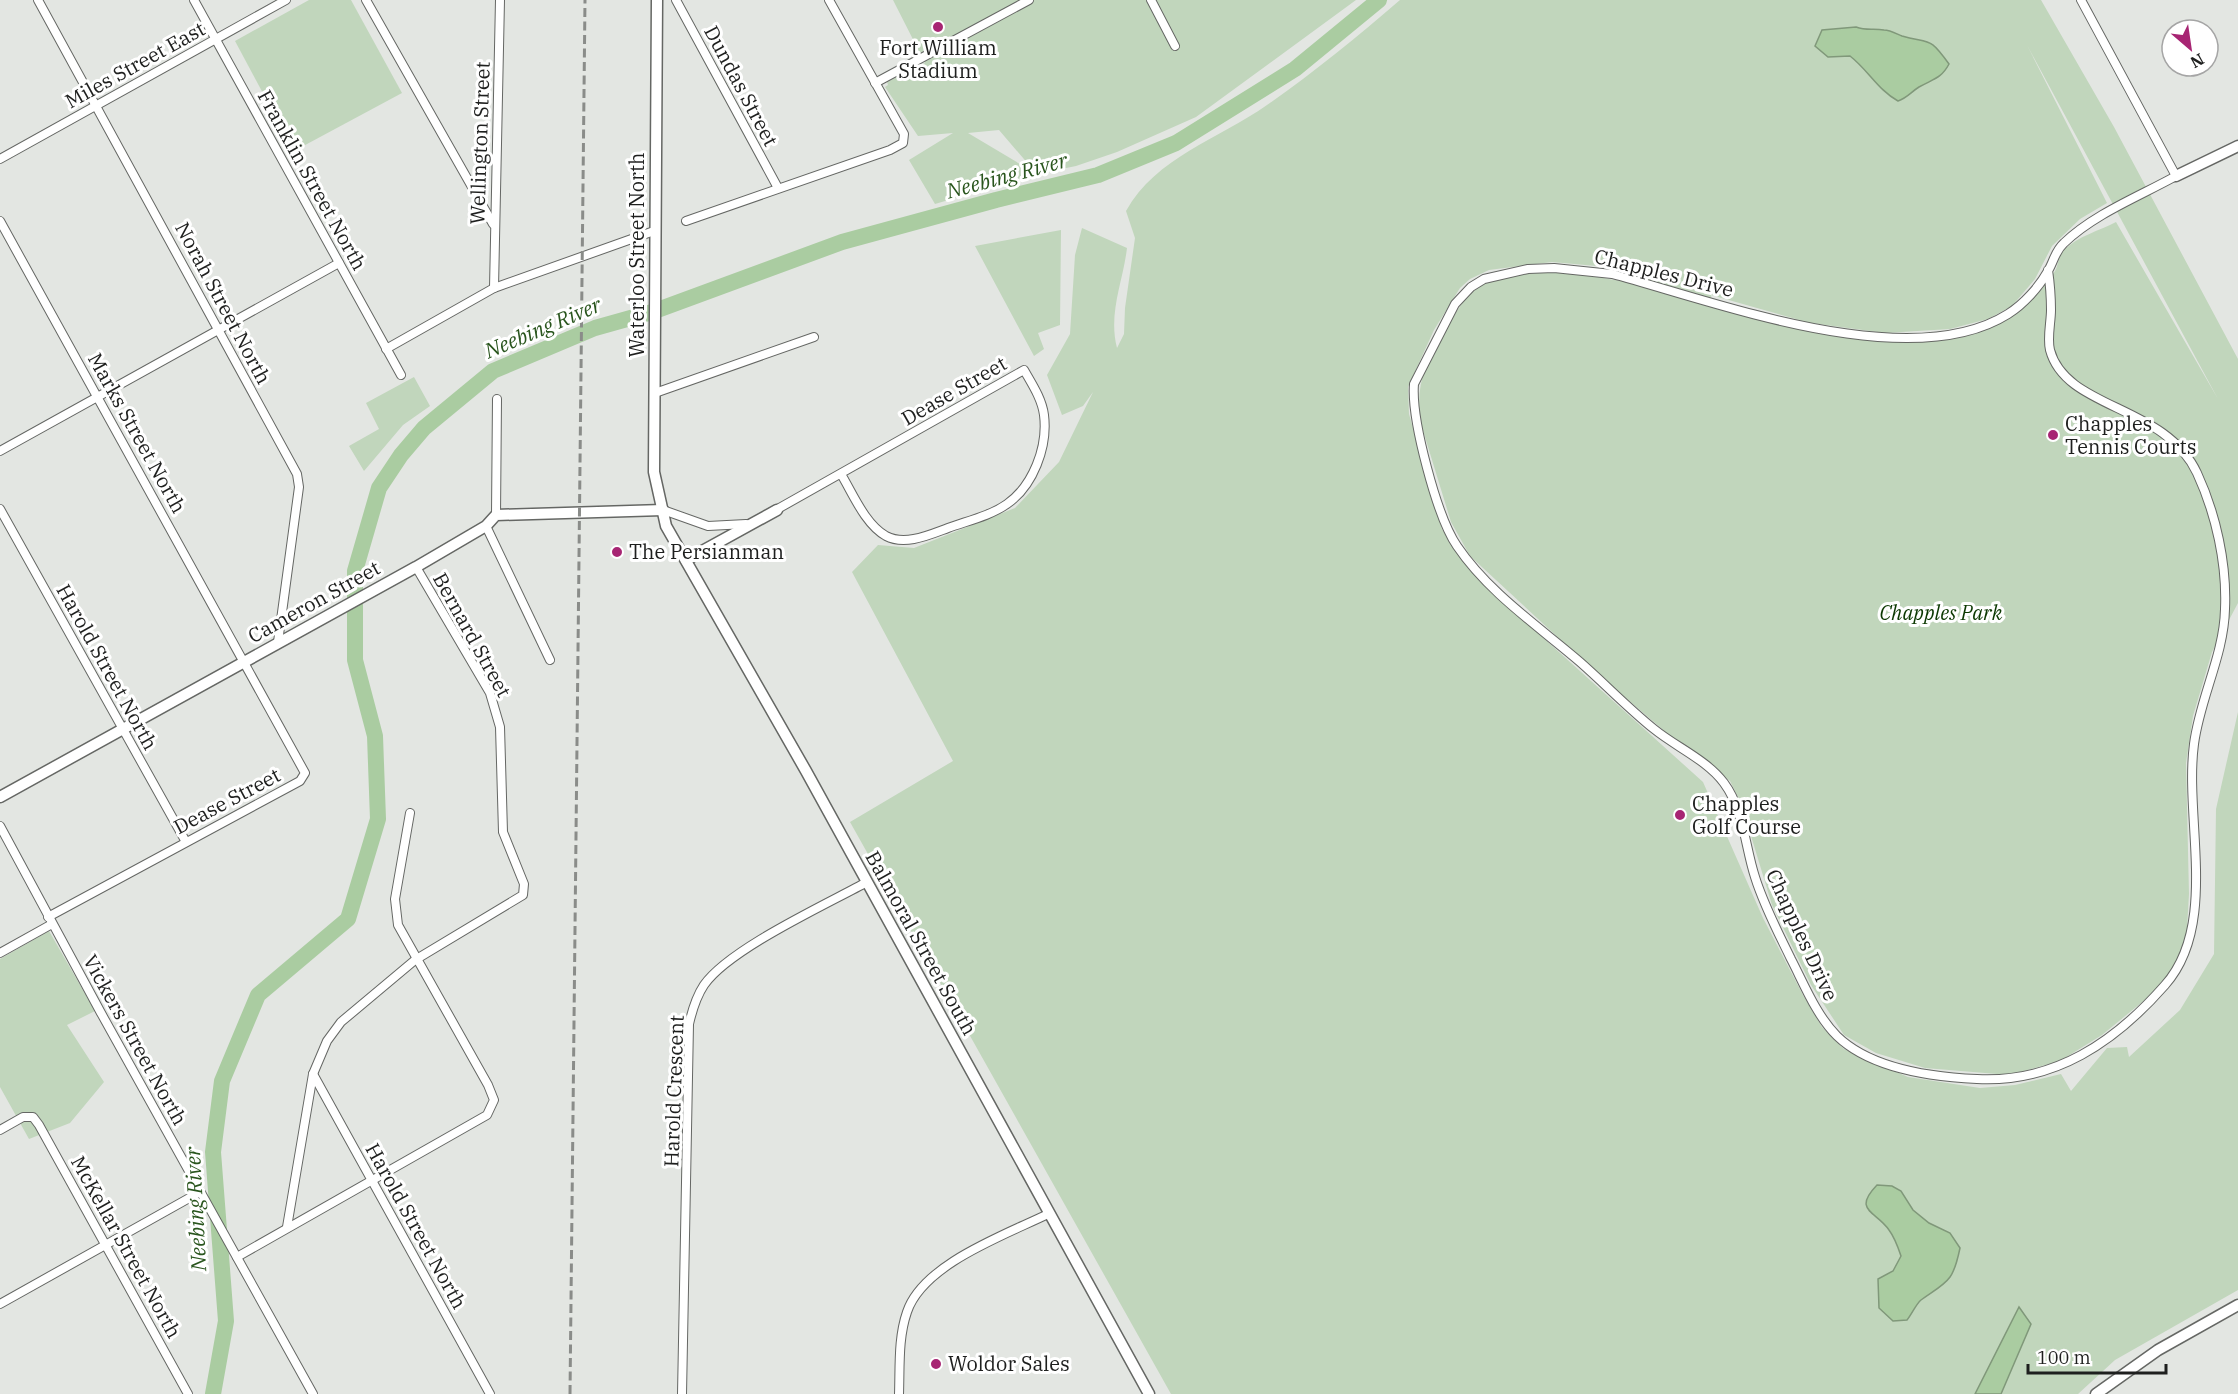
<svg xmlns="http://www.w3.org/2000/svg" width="2238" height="1394" viewBox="0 0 2238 1394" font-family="'IBM Plex Serif',serif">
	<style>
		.green { fill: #c1d6bc; fill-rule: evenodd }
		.water { fill: #aacca1; stroke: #80987a; stroke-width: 1.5 }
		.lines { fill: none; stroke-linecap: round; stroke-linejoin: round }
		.river { stroke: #aacca1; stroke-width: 16 }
		.street-casing { stroke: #656764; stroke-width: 10 }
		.secondary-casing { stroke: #656764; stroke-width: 13 }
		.street { stroke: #fff; stroke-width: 8 }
		.secondary { stroke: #fff; stroke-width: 10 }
		.rail { stroke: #8a8c89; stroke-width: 3; stroke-dasharray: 9 4.5; stroke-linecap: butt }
		.poi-dot { fill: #a72573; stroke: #fff; stroke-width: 2 }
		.labels { text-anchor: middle; stroke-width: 6; stroke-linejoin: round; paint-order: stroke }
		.poi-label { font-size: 20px; fill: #1e1f1e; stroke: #fff; text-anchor: start }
		.street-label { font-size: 20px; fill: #1e1f1e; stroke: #fff }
		.park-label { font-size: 20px; font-style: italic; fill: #0b3800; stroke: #fff }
		.water-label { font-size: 21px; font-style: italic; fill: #29551d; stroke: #fff }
	</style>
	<rect width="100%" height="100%" fill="#e3e6e2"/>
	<g class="green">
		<polygon points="309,0 351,0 402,93 294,151 235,41"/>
		<path d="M 893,0 L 1356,0 L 1196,117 L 1117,152 L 1076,166 L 1037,174 L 935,204 L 909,160 L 953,133 L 918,136 L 885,87 L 888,85 L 887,82 L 925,63 ZM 999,130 L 1035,172 L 1035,173 L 968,133 Z"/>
		<path d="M 1400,0 L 2041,0 L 2114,127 L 2238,359 L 2238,603 L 2212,652 L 2193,716 L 2186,763 L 2189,894 L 2186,945 L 2168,976 L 2152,994 L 2102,1035 L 2060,1061 L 2009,1075 L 1925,1068 L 1876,1053 L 1844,1035 L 1811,985 L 1772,905 L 1741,803 L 1730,781 L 1669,735 L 1592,669 L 1470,556 L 1451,522 L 1421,424 C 1415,387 1424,365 1443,334 C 1453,319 1461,300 1476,289 C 1499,271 1559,271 1587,275 C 1608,278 1625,285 1645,278 L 1607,267 L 1552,262 L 1489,270 L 1470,279 L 1460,288 L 1434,330 L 1408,387 L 1409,414 L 1442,529 L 1458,555 L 1489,589 L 1703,782 L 1763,918 L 1803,995 L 1822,1027 L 1844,1049 L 1908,1077 L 1980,1088 L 2015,1085 L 2061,1074 L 2071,1091 L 2107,1048 L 2127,1047 L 2129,1057 L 2180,1010 L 2214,954 L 2216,809 L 2238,712 L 2238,1290 L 2115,1360 L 2078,1394 L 1171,1394 L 850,822 L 953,761 L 852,572 L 878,545 L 914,548 L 1015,508 L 1059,462 L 1093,392 L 1083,406 L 1062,415 L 1047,375 L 1070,334 L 1075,255 L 1082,228 L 1127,248 C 1123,282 1108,313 1117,348 L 1124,334 L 1125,308 L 1135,238 L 1126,211 C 1156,157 1219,139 1267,105 C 1313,73 1357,37 1400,0 ZM 2027,45 L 2218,399 L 2116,222 C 2099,231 2078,236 2064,250 C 2058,255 2059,264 2055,271 C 2049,281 2039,290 2031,299 C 1972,359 1884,344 1811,323 L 1885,333 L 1950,329 L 1988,319 L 2012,306 L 2035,279 L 2052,246 L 2080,219 L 2107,203 ZM 1711,295 L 1803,321 L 1804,321 L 1712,303 Z"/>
		<polygon points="1061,230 1060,325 1038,333 1044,349 1034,356 975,246"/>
		<polygon points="414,377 430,406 403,425 364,471 349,446 379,429 366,403"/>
		<polygon points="49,931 95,1011 67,1025 104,1082 70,1123 29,1139 0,1087 0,959"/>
	</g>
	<g class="water">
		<path d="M 1856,27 C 1867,31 1873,28 1884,30 C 1890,30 1897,34 1902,36 C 1931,44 1929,36 1949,64 C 1941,79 1933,79 1919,87 C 1911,92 1907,98 1898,101 C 1878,90 1868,70 1850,56 L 1828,57 L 1815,46 L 1822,30 Z"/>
		<path d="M 1877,1185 L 1892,1186 L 1901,1191 L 1913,1210 L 1929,1223 L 1950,1233 L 1960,1248 C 1953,1282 1948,1281 1921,1300 C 1916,1304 1912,1314 1907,1320 L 1893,1321 L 1879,1308 L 1878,1279 L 1893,1271 L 1901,1256 C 1898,1247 1895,1238 1889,1230 C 1876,1211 1852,1211 1877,1185 Z"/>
		<polygon points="2019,1307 2031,1324 2001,1394 1975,1394"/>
	</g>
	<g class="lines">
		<polyline class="river" points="213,1394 226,1321 213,1152 222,1081 258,995 348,919 378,819 375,736 355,660 355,571 379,488 401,455 424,428 493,371 595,328 652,312 842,242 996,200 1098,175 1176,143 1295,69 1379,0"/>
		<g class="street-casing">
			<g id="street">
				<polyline points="38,0 297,474 299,487 278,642"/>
				<polyline points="194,0 401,375"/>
				<polyline points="366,0 493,224"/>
				<polyline points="676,0 778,188"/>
				<polyline points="1151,0 1175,46"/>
				<polyline points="875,83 1029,0"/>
				<polyline points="0,159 286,0"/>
				<polyline points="0,221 305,773 300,781 48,917"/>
				<polyline points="686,221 890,150 903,143 904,134 829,0"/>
				<path d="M 2048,270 C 2050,284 2051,297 2051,310 C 2051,322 2047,338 2050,350 C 2066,410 2165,404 2197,473 C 2216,514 2227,564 2225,609 C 2224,655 2200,698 2194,744 C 2184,819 2219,924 2165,985 C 2115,1042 2055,1083 1977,1079 C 1932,1077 1871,1069 1837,1036 C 1816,1015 1804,984 1791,959 C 1778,932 1764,906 1755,877 C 1745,847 1744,810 1724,783 C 1707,760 1676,747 1654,729 C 1628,708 1605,684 1580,662 C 1538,626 1488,592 1457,546 C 1437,517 1411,419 1414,384 L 1455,304 L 1471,287 L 1484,279 L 1528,269 L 1554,268 L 1612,274 C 1717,302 1910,376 2008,314 C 2024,304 2039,287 2048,271 C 2054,261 2055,251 2064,243 C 2094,214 2140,196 2176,176 L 2081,0"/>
				<polyline points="494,288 500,0"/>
				<polyline points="386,349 494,288 654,231"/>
				<polyline points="655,393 814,337"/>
				<polyline points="0,451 339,263"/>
				<polyline points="0,509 186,842"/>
				<polyline points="663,510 708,526 746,524"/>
				<path d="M 774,511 L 1024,370 C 1032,384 1042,399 1044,415 C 1048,447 1033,486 1007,504 C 990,516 967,521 948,528 C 929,535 905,546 886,536 C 865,524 853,494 841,474"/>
				<polyline points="496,515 497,399"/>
				<polyline points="486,526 550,660"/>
				<polyline points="0,826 101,1013 313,1394"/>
				<polyline points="0,953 52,924"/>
				<polyline points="313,1074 490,1394"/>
				<polyline points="0,1130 23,1117 33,1117 39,1125 188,1394"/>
				<polyline points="287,1227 313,1074 327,1041 341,1022 415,960 523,895 524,884 503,832 500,727 490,693 416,567"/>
				<polyline points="237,1257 487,1115 494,1100 488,1085 398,925 395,899 410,813"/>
				<polyline points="0,1304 200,1192"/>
				<path d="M 682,1394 L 689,1024 C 692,1011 696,997 704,985 C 729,949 825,905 867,882"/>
				<path d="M 899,1394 C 900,1366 898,1338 907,1312 C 923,1264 1005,1235 1048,1214"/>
			</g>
		</g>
		<g class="secondary-casing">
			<g id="secondary">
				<polyline points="657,0 654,472 666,526 806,771 1149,1394"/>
				<polyline points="2176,176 2238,146"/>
				<polyline points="686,560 777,510"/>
				<polyline points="0,797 416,567 486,526 496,515 663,510"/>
				<polyline points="2096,1394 2158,1350 2238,1305"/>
			</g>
		</g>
		<use href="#street" class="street"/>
		<use href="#secondary" class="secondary"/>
		<polyline class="rail" points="570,1394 585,0"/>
	</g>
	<g class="poi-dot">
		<circle cx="938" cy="27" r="6"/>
		<circle cx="2053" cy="435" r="6"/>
		<circle cx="617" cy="552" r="6"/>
		<circle cx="1680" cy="815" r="6"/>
		<circle cx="936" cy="1364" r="6"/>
	</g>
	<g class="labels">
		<g class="poi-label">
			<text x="938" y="55" text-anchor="middle">Fort William<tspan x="938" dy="23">Stadium</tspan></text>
			<text x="2065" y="431">Chapples<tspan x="2065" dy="23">Tennis Courts</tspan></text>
			<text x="629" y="559">The Persianman</text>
			<text x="1692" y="811">Chapples<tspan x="1692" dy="23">Golf Course</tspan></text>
			<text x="948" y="1371">Woldor Sales</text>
		</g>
		<g class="street-label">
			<text transform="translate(135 65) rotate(-29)" y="7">Miles Street East</text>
			<text transform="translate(741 86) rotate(62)" y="7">Dundas Street</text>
			<text transform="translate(480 143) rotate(-88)" y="7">Wellington Street</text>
			<text transform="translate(312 180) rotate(61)" y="7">Franklin Street North</text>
			<text transform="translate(637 255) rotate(-90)" y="7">Waterloo Street North</text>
			<text transform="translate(1664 273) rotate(14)" y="7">Chapples Drive</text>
			<text transform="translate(223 303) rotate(62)" y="7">Norah Street North</text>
			<text transform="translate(954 391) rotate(-30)" y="7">Dease Street</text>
			<text transform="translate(137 433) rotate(61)" y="7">Marks Street North</text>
			<text transform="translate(314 602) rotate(-29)" y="7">Cameron Street</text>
			<text transform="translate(472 635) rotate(61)" y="7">Bernard Street</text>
			<text transform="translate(107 667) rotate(61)" y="7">Harold Street North</text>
			<text transform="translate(227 801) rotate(-28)" y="7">Dease Street</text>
			<text transform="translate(1802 935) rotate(65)" y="7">Chapples Drive</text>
			<text transform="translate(921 943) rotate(61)" y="7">Balmoral Street South</text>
			<text transform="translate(135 1040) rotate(61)" y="7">Vickers Street North</text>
			<text transform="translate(674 1091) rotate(-88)" y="7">Harold Crescent</text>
			<text transform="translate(416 1226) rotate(61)" y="7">Harold Street North</text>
			<text transform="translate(126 1247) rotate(61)" y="7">McKellar Street North</text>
		</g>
		<g class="park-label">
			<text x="1941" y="620">Chapples Park</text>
		</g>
		<g class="water-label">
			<text transform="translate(1007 176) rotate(-15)" y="7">Neebing River</text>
			<text transform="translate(543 328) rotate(-23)" y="7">Neebing River</text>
			<text transform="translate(196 1209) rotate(-93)" y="7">Neebing River</text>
		</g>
	</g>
	<g transform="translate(2190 48) rotate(151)"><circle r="28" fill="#ffffff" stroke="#a5a5a5" stroke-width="1.5"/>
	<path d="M0-4.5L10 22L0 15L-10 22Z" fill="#a72573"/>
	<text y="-9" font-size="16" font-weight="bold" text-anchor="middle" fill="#1e1f1e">N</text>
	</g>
	<path d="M2028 1364v9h138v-9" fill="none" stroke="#1e1f1e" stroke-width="3"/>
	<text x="2037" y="1364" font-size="18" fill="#1e1f1e" stroke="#ffffff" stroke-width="4.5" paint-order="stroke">100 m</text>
</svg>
